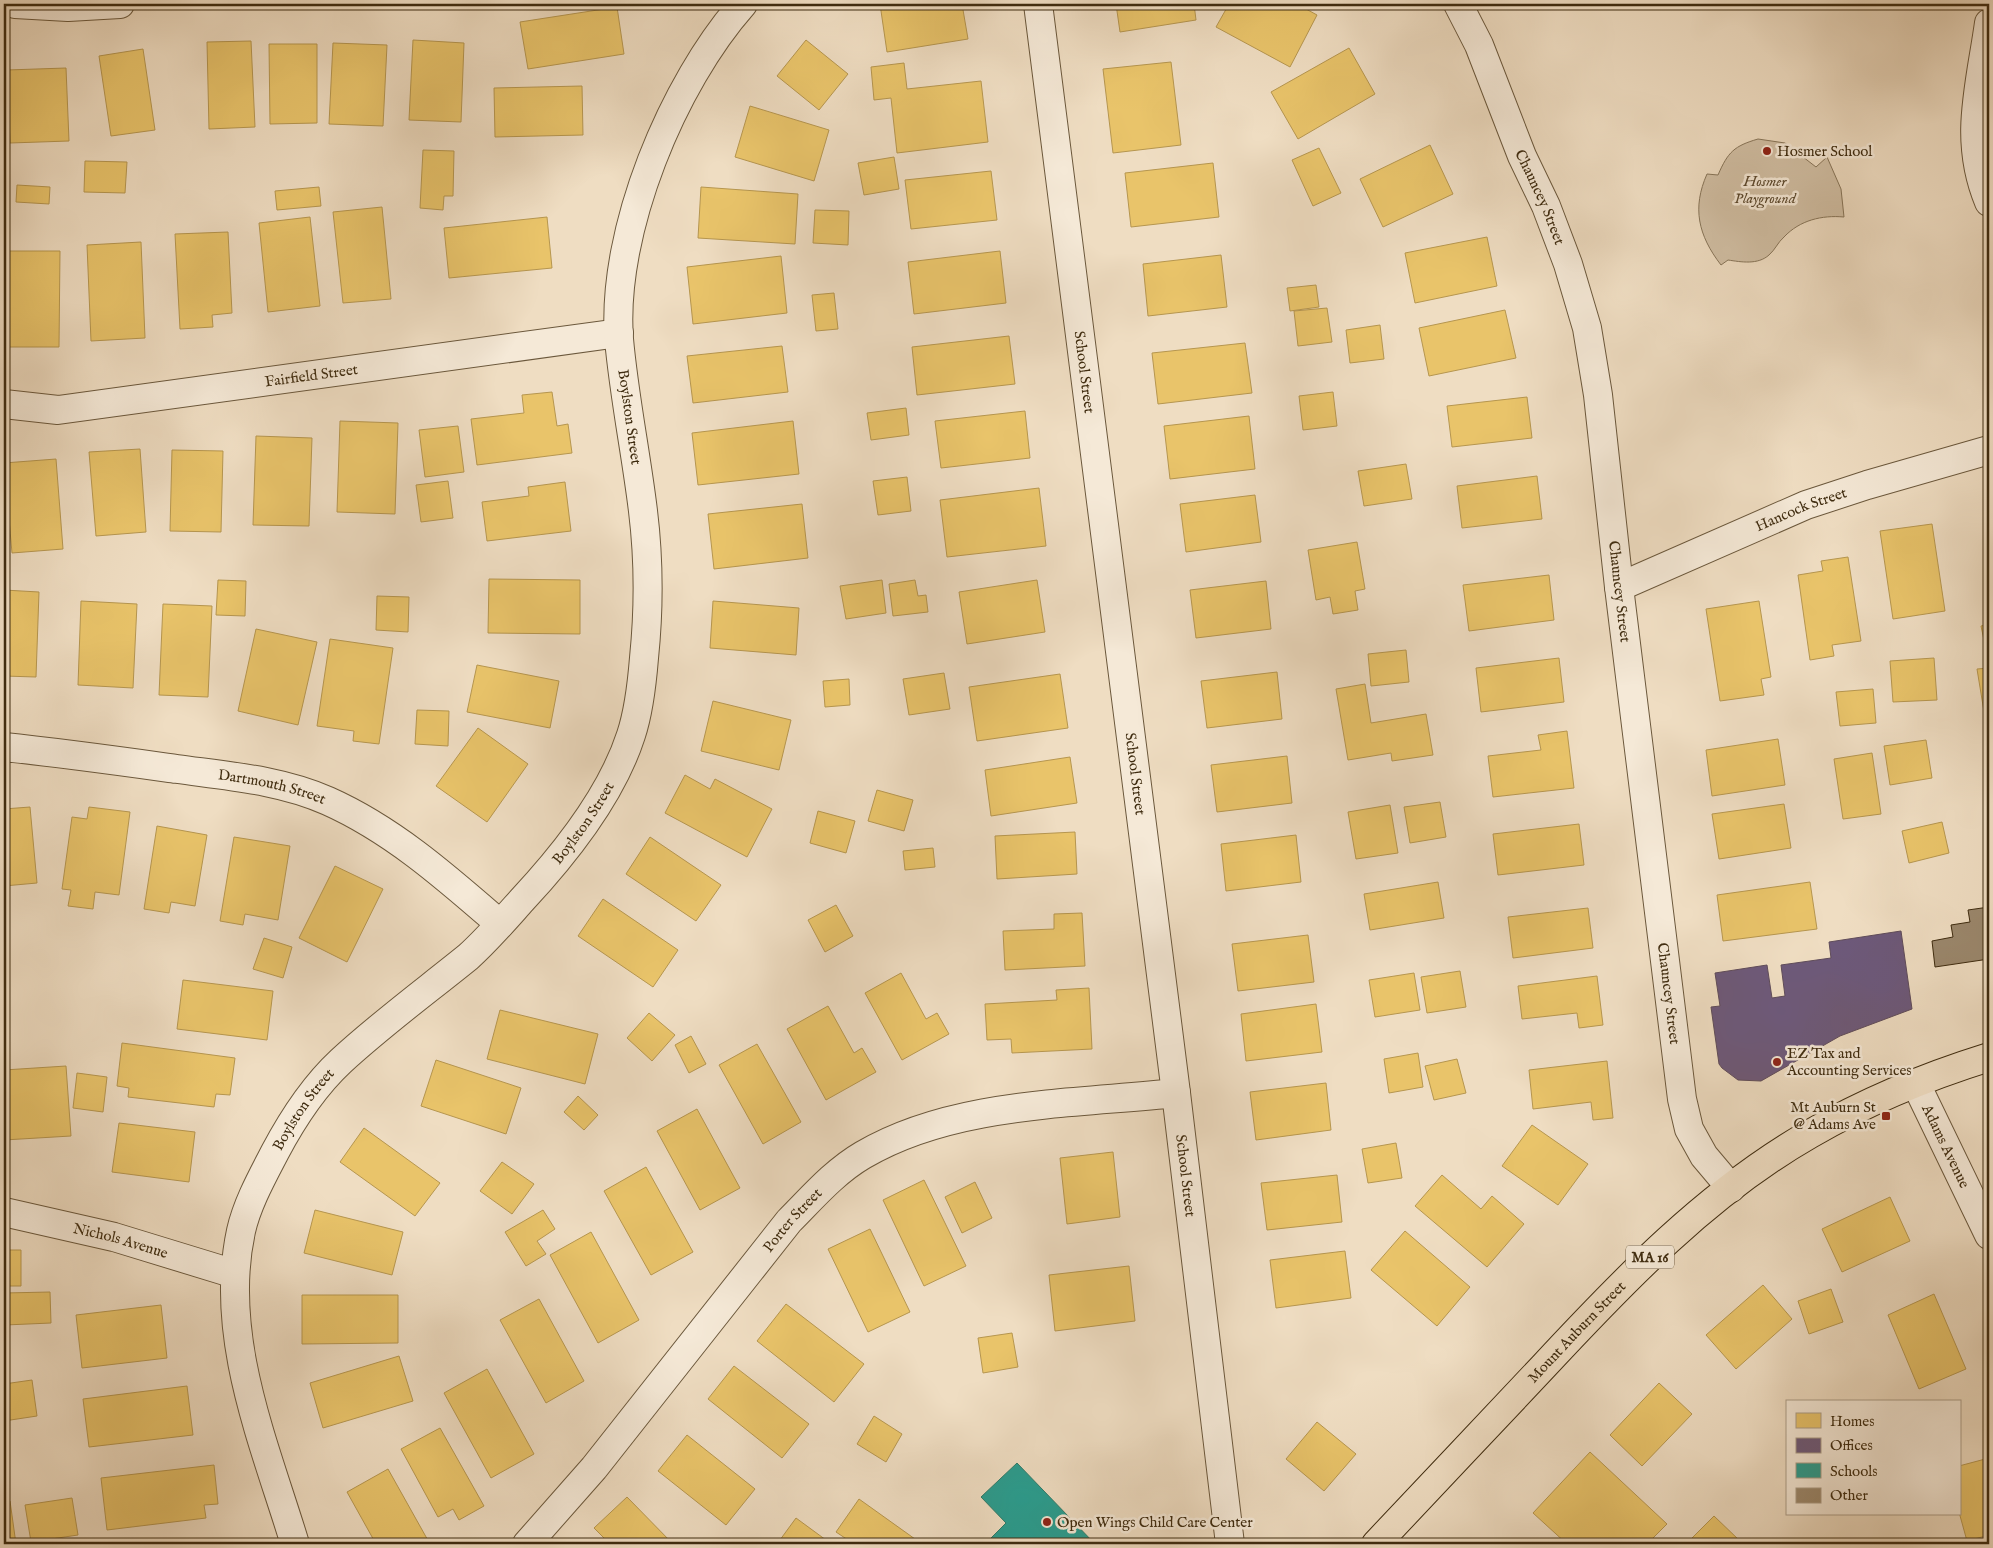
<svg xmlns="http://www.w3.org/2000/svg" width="1993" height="1548" viewBox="0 0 1993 1548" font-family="'IM FELL English',serif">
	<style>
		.green { fill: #d1bfa4; stroke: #88765a }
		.homes { fill: #e9c46a; stroke: #b6964f }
		.offices { fill: #6d597a; stroke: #5f4c5a }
		.schools { fill: #2a9d8f; stroke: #307b69 }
		.building { fill: #9b886d; stroke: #3f2c10 }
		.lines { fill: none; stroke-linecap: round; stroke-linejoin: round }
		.minor-casing { stroke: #6b583c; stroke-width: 30 }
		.major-casing { stroke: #3f2c10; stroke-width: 30 }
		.minor { stroke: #f5e9d7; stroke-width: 28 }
		.major { stroke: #efddc2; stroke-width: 28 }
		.poi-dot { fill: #8f2418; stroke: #f5e9d7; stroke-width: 2 }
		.labels { text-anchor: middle; stroke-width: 5; stroke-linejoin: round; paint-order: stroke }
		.shield { fill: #f5e9d7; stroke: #76654c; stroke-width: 1 }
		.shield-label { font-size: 14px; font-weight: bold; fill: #3f2c10 }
		.poi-label { font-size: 15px; fill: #3f2c10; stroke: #f5e9d7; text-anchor: start }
		.park-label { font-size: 15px; font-style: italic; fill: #5c492e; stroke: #f5e9d7 }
		.street-label { font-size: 15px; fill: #3f2c10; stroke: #f5e9d7 }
	</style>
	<rect width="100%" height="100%" fill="#efddc2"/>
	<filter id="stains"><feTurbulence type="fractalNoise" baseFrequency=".004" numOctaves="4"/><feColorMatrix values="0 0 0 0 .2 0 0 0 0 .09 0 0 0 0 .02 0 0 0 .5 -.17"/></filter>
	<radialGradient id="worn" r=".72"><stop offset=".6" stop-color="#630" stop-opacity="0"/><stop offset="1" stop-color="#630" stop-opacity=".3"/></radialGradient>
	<path class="green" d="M 1758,139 L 1785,143 L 1816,167 L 1827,157 L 1841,189 L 1844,217 C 1822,215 1800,220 1784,237 C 1778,242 1775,250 1769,255 C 1758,265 1741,262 1728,260 L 1721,265 C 1698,235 1692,208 1707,174 L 1718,175 C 1728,152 1734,146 1758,139 Z"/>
	<g class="homes">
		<polygon points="880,4 962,4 968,39 887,52"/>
		<polygon points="1116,4 1194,4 1196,20 1120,32"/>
		<polygon points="1229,4 1297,4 1317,15 1290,67 1216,27"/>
		<polygon points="617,7 624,54 528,69 520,22"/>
		<polygon points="413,40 464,43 461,122 409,120"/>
		<polygon points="806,40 848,74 819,110 777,76"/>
		<polygon points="251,41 255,127 209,129 207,42"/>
		<polygon points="333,43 387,45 383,126 329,124"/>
		<polygon points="269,44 317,44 317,123 270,124"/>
		<polygon points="1349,48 1375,94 1298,139 1271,92"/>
		<polygon points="143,49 155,130 111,136 99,56"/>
		<polygon points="1171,62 1181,145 1113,153 1103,69"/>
		<polygon points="904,63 907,89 981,81 988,142 897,153 891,98 874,100 871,67"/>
		<polygon points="66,68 69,141 10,143 7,70"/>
		<polygon points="582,86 583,135 495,137 494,88"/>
		<polygon points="750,106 829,130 814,181 735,157"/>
		<polygon points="1430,145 1453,194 1383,227 1360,179"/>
		<polygon points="1319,148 1341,193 1313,206 1292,160"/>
		<polygon points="423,150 454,151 453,196 444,196 443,210 420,208"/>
		<polygon points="894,157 899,189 864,195 858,163"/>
		<polygon points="85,161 127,162 125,193 84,192"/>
		<polygon points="1213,163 1219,217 1131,227 1125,173"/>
		<polygon points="991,171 997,220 911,229 905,180"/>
		<polygon points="17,185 50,187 49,204 16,202"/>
		<polygon points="319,187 321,206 277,210 275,191"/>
		<polygon points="701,187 798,194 795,244 698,238"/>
		<polygon points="382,207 391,299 343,303 333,212"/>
		<polygon points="815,210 849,211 848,245 813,243"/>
		<polygon points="310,217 320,306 268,312 259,223"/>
		<polygon points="547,217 552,268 449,278 444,228"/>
		<polygon points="228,232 232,313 212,315 213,327 180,329 175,234"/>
		<polygon points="1487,237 1497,286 1415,303 1405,253"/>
		<polygon points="141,242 145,338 91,341 87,245"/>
		<polygon points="4,251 60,251 59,347 4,347"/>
		<polygon points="1000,251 1006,303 914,314 908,262"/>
		<polygon points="1221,255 1227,307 1148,316 1143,264"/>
		<polygon points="781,256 787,313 693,324 687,267"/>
		<polygon points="1316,285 1319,307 1290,311 1287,288"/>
		<polygon points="834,293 838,329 816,331 812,295"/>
		<polygon points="1327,308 1332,342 1298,346 1294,311"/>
		<polygon points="1505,310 1516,358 1429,376 1419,328"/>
		<polygon points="1380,325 1384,359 1350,363 1346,330"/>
		<polygon points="1009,336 1015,384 917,395 912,347"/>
		<polygon points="1245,343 1252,393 1158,404 1152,353"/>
		<polygon points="782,346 788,392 693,403 687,356"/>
		<polygon points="552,392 557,426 568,424 572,453 477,465 471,419 524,413 522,395"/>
		<polygon points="1333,392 1337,426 1303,430 1299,396"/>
		<polygon points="1527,397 1532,438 1452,447 1447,406"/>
		<polygon points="906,408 909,435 871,440 867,413"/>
		<polygon points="1025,411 1030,458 941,468 935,421"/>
		<polygon points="1249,416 1255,469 1170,479 1164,426"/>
		<polygon points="340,421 398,423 395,514 337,512"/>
		<polygon points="793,421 799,474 698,485 692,433"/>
		<polygon points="458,426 464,472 425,477 419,430"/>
		<polygon points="256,436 312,438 309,526 253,525"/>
		<polygon points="140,449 146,532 96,536 89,452"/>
		<polygon points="172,450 223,451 221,532 170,531"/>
		<polygon points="56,459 63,549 12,553 4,463"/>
		<polygon points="1406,464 1412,499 1364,506 1358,471"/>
		<polygon points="1537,476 1542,519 1462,528 1457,486"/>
		<polygon points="907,477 911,511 878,515 873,481"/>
		<polygon points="448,481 453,518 421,522 416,485"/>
		<polygon points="565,482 571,531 487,541 482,502 529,496 528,487"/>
		<polygon points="1039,488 1046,546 947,557 940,500"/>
		<polygon points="1255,495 1261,542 1186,552 1180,504"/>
		<polygon points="802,504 808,558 714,569 708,514"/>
		<polygon points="1932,524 1945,611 1893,619 1880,531"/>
		<polygon points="1357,542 1365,589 1355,591 1358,610 1333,614 1330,597 1316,600 1308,550"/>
		<polygon points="1848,557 1861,641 1832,645 1834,656 1810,660 1798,575 1823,571 1821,561"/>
		<polygon points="1549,575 1554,620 1469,631 1463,585"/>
		<polygon points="489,579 580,580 580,634 488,633"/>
		<polygon points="218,580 246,581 245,616 216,615"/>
		<polygon points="882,580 886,613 846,619 840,586"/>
		<polygon points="915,580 918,596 926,595 928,612 893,616 889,584"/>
		<polygon points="1037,580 1045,632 967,644 959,592"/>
		<polygon points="1266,581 1271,629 1196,638 1190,590"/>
		<polygon points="4,590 39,592 36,677 4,676"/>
		<polygon points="377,596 409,597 408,632 376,630"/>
		<polygon points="81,601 137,604 133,688 78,685"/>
		<polygon points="713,601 799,608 796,655 710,648"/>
		<polygon points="1759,601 1771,677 1761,679 1764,695 1720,701 1706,609"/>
		<polygon points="163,604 212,606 208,697 159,695"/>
		<polygon points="1989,624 1989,644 1985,645 1981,626"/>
		<polygon points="256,629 317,642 298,725 238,711"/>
		<polygon points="330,639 393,648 379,744 353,741 354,731 317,726"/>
		<polygon points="1406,650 1409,682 1371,686 1368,654"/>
		<polygon points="1559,658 1564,702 1481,712 1476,668"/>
		<polygon points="1934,658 1937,700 1893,702 1890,661"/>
		<polygon points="477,665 559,681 550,728 467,712"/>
		<polygon points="1989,668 1989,723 1986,724 1977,669"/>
		<polygon points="1277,672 1282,719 1207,728 1201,681"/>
		<polygon points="944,673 950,709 909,715 903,679"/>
		<polygon points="1060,674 1068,728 977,741 969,687"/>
		<polygon points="849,679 850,705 825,707 823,681"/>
		<polygon points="1365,684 1371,723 1426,714 1433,755 1392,761 1391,753 1348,760 1336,689"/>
		<polygon points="1873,689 1876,723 1840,726 1836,692"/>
		<polygon points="713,701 791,720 779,770 701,751"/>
		<polygon points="417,710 449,711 448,746 415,744"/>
		<polygon points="478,728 528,764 487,822 436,786"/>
		<polygon points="1567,731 1574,788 1493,797 1488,756 1541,750 1538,735"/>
		<polygon points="1778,739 1785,785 1712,796 1706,750"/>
		<polygon points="1926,740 1932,778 1890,785 1884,746"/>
		<polygon points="1872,753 1881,814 1843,819 1834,759"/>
		<polygon points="1287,756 1292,803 1217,812 1211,765"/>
		<polygon points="1070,757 1077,803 991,816 985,770"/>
		<polygon points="685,775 710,789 715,779 772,809 747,857 665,813"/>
		<polygon points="877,790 913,800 904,831 868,821"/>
		<polygon points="1440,802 1446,837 1410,843 1404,807"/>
		<polygon points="1784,804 1791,848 1719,859 1712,814"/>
		<polygon points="1390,805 1398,853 1356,859 1348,812"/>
		<polygon points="30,807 37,883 4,886 4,809"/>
		<polygon points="89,807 130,812 119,895 95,892 93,909 68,906 71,890 62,889 72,817 87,819"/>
		<polygon points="818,811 855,821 846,853 810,843"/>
		<polygon points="1942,822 1949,853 1909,863 1902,831"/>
		<polygon points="1579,824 1584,865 1498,875 1493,834"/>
		<polygon points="157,826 207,835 195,906 171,902 169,913 144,909"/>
		<polygon points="1075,832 1077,874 997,879 995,836"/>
		<polygon points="1296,835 1301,882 1226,891 1221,844"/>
		<polygon points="234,837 290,846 278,920 245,914 243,925 220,921"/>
		<polygon points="650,837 721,885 696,921 626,874"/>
		<polygon points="933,848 935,867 905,870 903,851"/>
		<polygon points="335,866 383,889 347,962 299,938"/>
		<polygon points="1438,882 1444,918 1370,930 1364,894"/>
		<polygon points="1810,882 1817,929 1723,941 1717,895"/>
		<polygon points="603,899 678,950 653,987 578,936"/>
		<polygon points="836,905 853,936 825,952 808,920"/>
		<polygon points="1588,908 1593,948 1513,958 1508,917"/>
		<polygon points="1082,913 1085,966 1005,970 1003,931 1054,929 1054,914"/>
		<polygon points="1308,935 1314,982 1238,991 1232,944"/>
		<polygon points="264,938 292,947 283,978 253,969"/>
		<polygon points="1460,971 1466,1007 1427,1013 1421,977"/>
		<polygon points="901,973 926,1019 937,1013 949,1034 902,1060 865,993"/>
		<polygon points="1414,973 1420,1010 1375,1017 1369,980"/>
		<polygon points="1597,976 1603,1025 1579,1028 1577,1013 1522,1019 1518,986"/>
		<polygon points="183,980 273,991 267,1040 177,1029"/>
		<polygon points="1089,988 1092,1049 1012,1053 1011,1039 987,1040 985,1004 1057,1000 1056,990"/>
		<polygon points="1316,1004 1322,1052 1246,1061 1241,1014"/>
		<polygon points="828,1006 854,1053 862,1048 876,1072 826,1100 787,1029"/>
		<polygon points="500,1010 598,1034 585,1084 487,1059"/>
		<polygon points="649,1013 675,1035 652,1061 627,1038"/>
		<polygon points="691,1036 706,1064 689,1073 675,1045"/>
		<polygon points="122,1043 235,1058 230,1095 216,1094 214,1107 128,1097 129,1088 117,1086"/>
		<polygon points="757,1044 801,1122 763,1144 719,1065"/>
		<polygon points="1418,1053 1423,1087 1389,1093 1384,1059"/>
		<polygon points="1457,1059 1466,1093 1434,1100 1425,1066"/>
		<polygon points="436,1060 521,1088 506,1134 421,1106"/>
		<polygon points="1607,1061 1613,1118 1593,1120 1591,1102 1533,1109 1529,1070"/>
		<polygon points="66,1066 71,1136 4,1140 4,1070"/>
		<polygon points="77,1073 107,1077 103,1112 73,1108"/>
		<polygon points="1326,1083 1331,1130 1256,1140 1250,1092"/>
		<polygon points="578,1096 598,1115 584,1130 564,1112"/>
		<polygon points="697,1109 740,1188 700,1210 657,1131"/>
		<polygon points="119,1123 195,1132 189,1182 112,1172"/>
		<polygon points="1532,1125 1588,1164 1558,1205 1502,1166"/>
		<polygon points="364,1128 440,1183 415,1216 340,1162"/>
		<polygon points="1396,1143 1402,1178 1368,1183 1362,1149"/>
		<polygon points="1113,1152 1120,1217 1067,1224 1060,1158"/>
		<polygon points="502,1162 534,1184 512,1214 480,1191"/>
		<polygon points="646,1167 693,1252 651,1275 604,1191"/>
		<polygon points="1337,1175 1342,1222 1267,1230 1261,1183"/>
		<polygon points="1442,1175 1481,1209 1492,1196 1524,1224 1487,1267 1415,1206"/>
		<polygon points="924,1180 966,1266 924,1286 883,1200"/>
		<polygon points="975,1182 992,1218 962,1233 945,1197"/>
		<polygon points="1890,1197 1910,1241 1842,1272 1822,1229"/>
		<polygon points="315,1210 403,1232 392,1275 304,1253"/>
		<polygon points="543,1210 555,1229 537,1241 546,1254 526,1266 505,1232"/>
		<polygon points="870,1229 910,1312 868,1332 828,1249"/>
		<polygon points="1405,1231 1470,1287 1437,1326 1371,1270"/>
		<polygon points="591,1232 639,1320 598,1343 550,1255"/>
		<polygon points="5,1250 21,1250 21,1286 6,1286"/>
		<polygon points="1345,1251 1351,1298 1276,1308 1270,1260"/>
		<polygon points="1129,1266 1135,1321 1055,1331 1049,1275"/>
		<polygon points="1763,1285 1792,1319 1736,1369 1706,1335"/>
		<polygon points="1831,1289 1843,1322 1809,1334 1798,1301"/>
		<polygon points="50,1292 51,1323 5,1325 4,1293"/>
		<polygon points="1934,1294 1966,1369 1919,1389 1888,1315"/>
		<polygon points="302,1295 398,1295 398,1343 302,1344"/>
		<polygon points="539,1299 584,1381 546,1403 500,1320"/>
		<polygon points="786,1304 864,1364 834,1402 757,1341"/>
		<polygon points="161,1305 167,1358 82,1368 76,1315"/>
		<polygon points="1012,1333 1018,1367 983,1373 978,1338"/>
		<polygon points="399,1356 413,1401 323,1428 310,1383"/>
		<polygon points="734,1366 809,1424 782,1458 708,1399"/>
		<polygon points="487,1369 534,1454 491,1478 444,1393"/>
		<polygon points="32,1380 37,1416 4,1421 4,1384"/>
		<polygon points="1659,1383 1692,1414 1642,1466 1610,1435"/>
		<polygon points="187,1386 193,1435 89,1447 83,1399"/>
		<polygon points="874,1416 902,1434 886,1462 857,1444"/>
		<polygon points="1317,1422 1356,1454 1324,1491 1286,1459"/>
		<polygon points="440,1428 484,1506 459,1520 453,1509 438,1517 401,1449"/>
		<polygon points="687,1435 755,1489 726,1525 658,1471"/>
		<polygon points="1590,1452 1667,1524 1647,1544 1567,1544 1533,1513"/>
		<polygon points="1989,1458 1989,1535 1967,1541 1959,1512 1959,1466"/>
		<polygon points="214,1465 218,1504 204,1505 206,1518 107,1530 101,1478"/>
		<polygon points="388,1469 430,1544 376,1544 347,1492"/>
		<polygon points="627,1497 673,1544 610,1544 594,1528"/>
		<polygon points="72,1498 78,1535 31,1542 25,1505"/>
		<polygon points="859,1499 922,1544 854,1544 836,1532"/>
		<polygon points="10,1501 16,1544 4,1544 4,1502"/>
		<polygon points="1714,1516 1739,1540 1735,1544 1693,1544 1689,1541"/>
		<polygon points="796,1518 826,1540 822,1544 777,1544"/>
	</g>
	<polygon class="offices" points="1901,931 1912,1009 1840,1036 1761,1081 1738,1080 1722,1068 1719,1064 1711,1007 1720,1006 1715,973 1767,965 1772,998 1785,996 1781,965 1831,958 1829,942"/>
	<polygon class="schools" points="1017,1463 1095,1544 985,1544 1006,1523 981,1497"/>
	<polygon class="building" points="1989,907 1989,959 1935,967 1932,941 1953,937 1951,925 1970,922 1968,910"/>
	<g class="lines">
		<g class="minor-casing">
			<g id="minor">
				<polyline points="15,4 68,7 120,4"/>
				<path id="s1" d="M 1038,4 L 1176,1093 L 1230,1544"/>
				<path id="s2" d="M 1458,4 L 1479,45 L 1522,156 L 1546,206 L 1568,264 L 1587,328 L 1598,395 L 1619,587 L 1682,1099 L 1689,1129 L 1704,1156 L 1731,1188"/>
				<path d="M 1989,23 C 1980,87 1963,140 1989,202"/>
				<path id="s3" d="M 4,404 L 58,410 L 619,333"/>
				<path id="s4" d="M 1619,587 L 1806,505 L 1867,485 L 1989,450"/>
				<path id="s5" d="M 4,747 C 62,753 119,761 177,769 C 228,776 281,780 328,801 C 393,830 447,878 500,924"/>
				<path id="s6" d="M 1916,1084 L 1989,1235"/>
				<path id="s7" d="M 4,1212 L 114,1237 L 235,1274"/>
				<path id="s8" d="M 295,1544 C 265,1445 218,1337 241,1231 C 247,1204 262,1177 275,1152 C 293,1118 313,1087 341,1061 C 381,1024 426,991 468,957 C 487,940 505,919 522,900 C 564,855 612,794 631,735 C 639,711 642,683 644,658 C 649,609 649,560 643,511 C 636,453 624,396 619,339 C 611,231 673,83 743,4"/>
				<path id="s9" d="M 527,1544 L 594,1468 L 789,1221 C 812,1198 834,1172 863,1155 C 953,1102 1073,1104 1176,1093"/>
			</g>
		</g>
		<g class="major-casing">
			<g id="major">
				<path id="s10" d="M 1376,1544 C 1432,1485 1487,1426 1543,1367 C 1623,1281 1707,1193 1810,1134 C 1865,1102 1928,1076 1989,1057"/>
			</g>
		</g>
		<use href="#minor" class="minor"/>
		<use href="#major" class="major"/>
	</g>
	<g class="poi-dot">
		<circle cx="1767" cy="151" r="5"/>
		<circle cx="1777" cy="1062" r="5"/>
		<rect x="1881" y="1111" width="10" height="10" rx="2.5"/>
		<circle cx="1047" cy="1522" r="5"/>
	</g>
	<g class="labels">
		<rect class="shield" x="1626" y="1245.5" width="48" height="23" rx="4"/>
		<g class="shield-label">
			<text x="1650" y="1262">MA 16</text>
		</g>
		<g class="poi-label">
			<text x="1777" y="156">Hosmer School</text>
			<text x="1787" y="1058">EZ Tax and<tspan x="1787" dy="17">Accounting Services</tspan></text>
			<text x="1876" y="1112" text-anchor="end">Mt Auburn St<tspan x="1876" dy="17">@ Adams Ave</tspan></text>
			<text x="1057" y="1527">Open Wings Child Care Center</text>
		</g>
		<g class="park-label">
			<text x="1765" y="186">Hosmer<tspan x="1765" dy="17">Playground</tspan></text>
		</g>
		<g class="street-label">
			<text dy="5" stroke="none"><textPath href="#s2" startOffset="210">Chauncey Street</textPath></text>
			<text dy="5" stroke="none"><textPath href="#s1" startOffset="371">School Street</textPath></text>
			<text dy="5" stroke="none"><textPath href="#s3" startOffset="310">Fairfield Street</textPath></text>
			<text transform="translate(630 417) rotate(82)" y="5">Boylston Street</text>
			<text dy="5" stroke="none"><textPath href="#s4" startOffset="198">Hancock Street</textPath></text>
			<text dy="5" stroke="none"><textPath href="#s2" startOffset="615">Chauncey Street</textPath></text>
			<text dy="5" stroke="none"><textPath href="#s1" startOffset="776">School Street</textPath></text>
			<text dy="5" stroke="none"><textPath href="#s5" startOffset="271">Dartmouth Street</textPath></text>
			<text dy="5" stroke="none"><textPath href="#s8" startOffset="862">Boylston Street</textPath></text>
			<text dy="5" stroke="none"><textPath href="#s2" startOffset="1020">Chauncey Street</textPath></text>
			<text dy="5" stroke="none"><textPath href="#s8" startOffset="459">Boylston Street</textPath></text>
			<text dy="5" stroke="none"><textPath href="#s6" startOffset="69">Adams Avenue</textPath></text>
			<text dy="5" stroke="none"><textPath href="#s1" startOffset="1181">School Street</textPath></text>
			<text dy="5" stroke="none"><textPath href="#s9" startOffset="419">Porter Street</textPath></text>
			<text dy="5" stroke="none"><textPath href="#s7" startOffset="120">Nichols Avenue</textPath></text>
			<text dy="5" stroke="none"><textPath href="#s10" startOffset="292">Mount Auburn Street</textPath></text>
		</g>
	</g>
	<rect width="1993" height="1548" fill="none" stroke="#efddc2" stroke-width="20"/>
	<rect x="5" y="5" width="1983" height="1538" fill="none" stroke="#3f2c10" stroke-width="2.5"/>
	<rect x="10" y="10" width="1973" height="1528" fill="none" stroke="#3f2c10"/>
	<rect x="1786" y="1400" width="175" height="115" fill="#f5e9d7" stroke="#ac9d87"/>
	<rect x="1796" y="1413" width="25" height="15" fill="#e9c46a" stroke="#ac9d87"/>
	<text x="1830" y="1426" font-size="15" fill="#3f2c10">Homes</text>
	<rect x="1796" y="1438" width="25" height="15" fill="#6d597a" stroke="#ac9d87"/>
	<text x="1830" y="1450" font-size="15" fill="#3f2c10">Offices</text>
	<rect x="1796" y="1463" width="25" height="15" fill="#2a9d8f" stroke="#ac9d87"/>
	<text x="1830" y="1476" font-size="15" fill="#3f2c10">Schools</text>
	<rect x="1796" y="1488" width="25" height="15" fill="#9b886d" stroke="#ac9d87"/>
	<text x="1830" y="1500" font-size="15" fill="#3f2c10">Other</text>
	<rect width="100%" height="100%" filter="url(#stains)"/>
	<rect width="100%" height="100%" fill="url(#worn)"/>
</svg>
